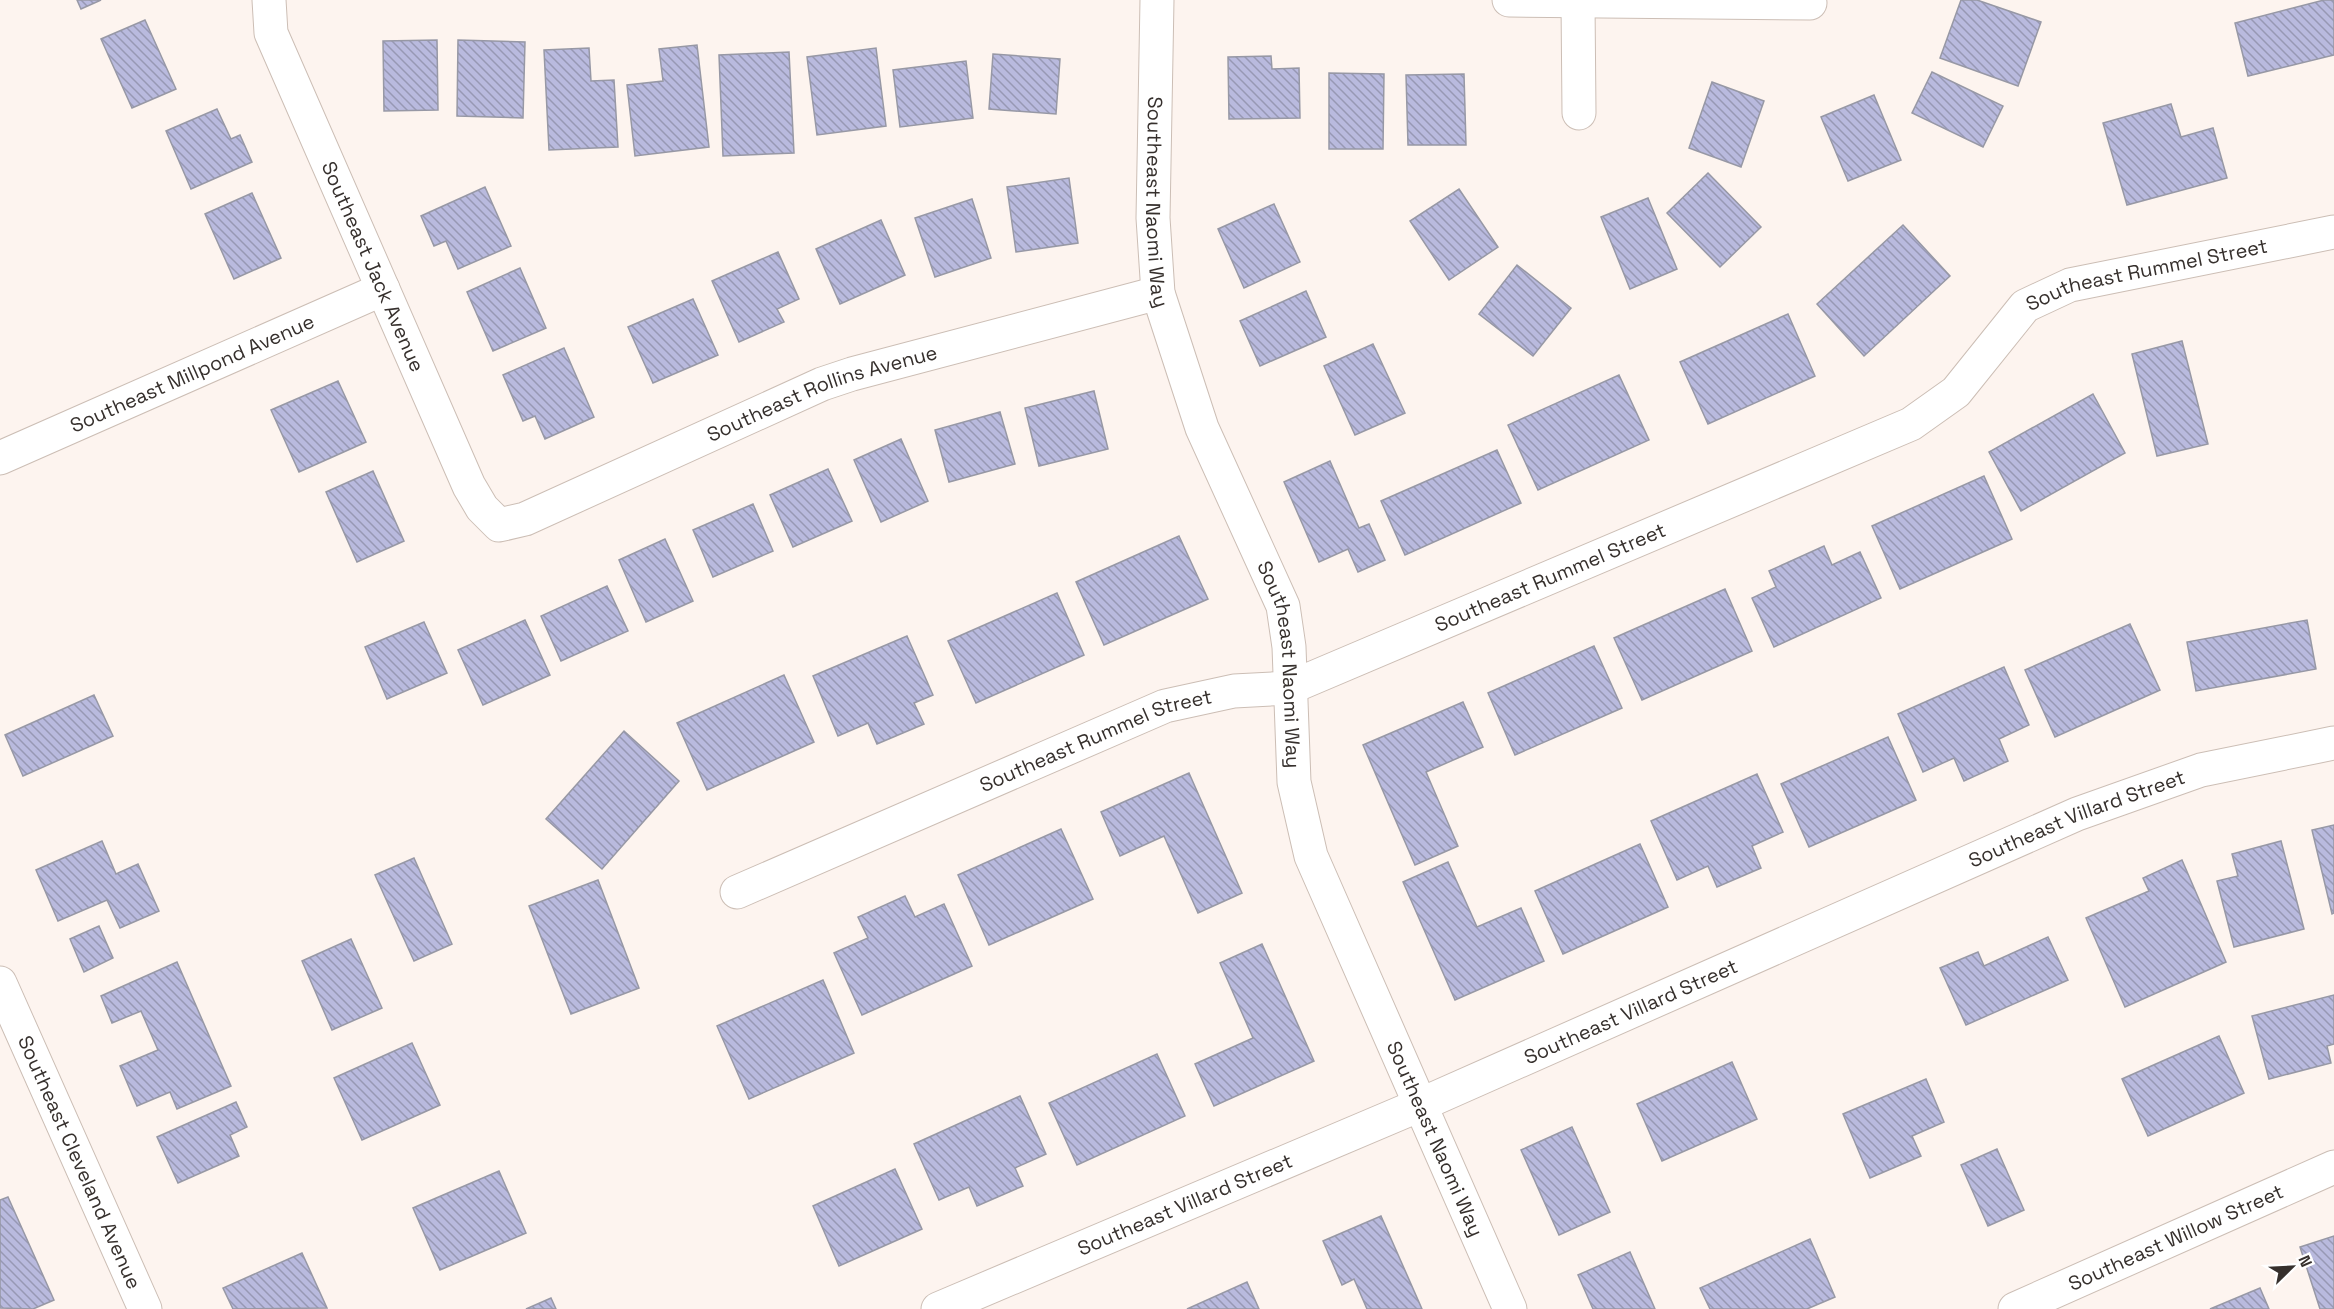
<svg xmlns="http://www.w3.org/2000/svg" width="2334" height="1309" viewBox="0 0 2334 1309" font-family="'Space Grotesk',sans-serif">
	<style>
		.building { fill: url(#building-back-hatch); stroke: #9798a5; stroke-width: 1.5 }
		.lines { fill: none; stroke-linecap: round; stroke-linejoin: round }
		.street-casing { stroke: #ccbeb5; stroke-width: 35 }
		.street { stroke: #fff; stroke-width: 33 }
		.labels { text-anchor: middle; stroke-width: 4.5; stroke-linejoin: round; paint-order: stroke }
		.street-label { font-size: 20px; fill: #36302d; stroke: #fff }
	</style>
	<defs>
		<pattern id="building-back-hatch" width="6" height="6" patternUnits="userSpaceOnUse" patternTransform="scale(1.5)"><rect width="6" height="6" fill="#b9bade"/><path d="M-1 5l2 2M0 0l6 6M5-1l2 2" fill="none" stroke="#9798b4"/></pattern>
	</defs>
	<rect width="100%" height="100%" fill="#fdf4ef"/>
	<g class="building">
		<polygon points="77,0 101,0 81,9"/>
		<polygon points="1961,0 1977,0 2041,22 2018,86 1940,58"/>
		<polygon points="2324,0 2334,0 2334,55 2248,76 2235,23"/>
		<polygon points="145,20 176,89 132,108 101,39"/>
		<polygon points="437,40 438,110 384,111 383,41"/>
		<polygon points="458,40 525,42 523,118 457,116"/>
		<polygon points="697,45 709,147 635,156 627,85 663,81 659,49"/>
		<polygon points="589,48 591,81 614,80 618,147 549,150 544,50"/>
		<polygon points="876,48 886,126 817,135 807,57"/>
		<polygon points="789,52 794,153 723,156 719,55"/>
		<polygon points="993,54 1060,59 1056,114 989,109"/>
		<polygon points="1271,56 1272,69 1299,68 1300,118 1229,119 1228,57"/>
		<polygon points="966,61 973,118 900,127 893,70"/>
		<polygon points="1932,72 2003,106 1983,147 1912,113"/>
		<polygon points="1329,73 1384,74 1383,149 1329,149"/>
		<polygon points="1464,74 1466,145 1408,145 1406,75"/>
		<polygon points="1712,82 1764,101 1741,167 1689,148"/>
		<polygon points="1874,95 1901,160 1848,181 1821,117"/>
		<polygon points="2171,104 2181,137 2213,128 2227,178 2127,205 2103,123"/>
		<polygon points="217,109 231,139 240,135 252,162 191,189 166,131"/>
		<polygon points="1708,173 1761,227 1720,267 1667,213"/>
		<polygon points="1069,178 1078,243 1016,252 1007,187"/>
		<polygon points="485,187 511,246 458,269 446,241 434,246 421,216"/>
		<polygon points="1459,189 1498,247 1449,280 1410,221"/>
		<polygon points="252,193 281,258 234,279 205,214"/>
		<polygon points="1648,198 1677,269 1630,289 1601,217"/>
		<polygon points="972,199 991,258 935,277 915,218"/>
		<polygon points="1274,204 1300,262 1244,288 1218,229"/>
		<polygon points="881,220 905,275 840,304 816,249"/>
		<polygon points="1903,225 1950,276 1864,356 1817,304"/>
		<polygon points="778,252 799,299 777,309 784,322 739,342 712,281"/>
		<polygon points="1517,265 1571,308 1533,356 1479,314"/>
		<polygon points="520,268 546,328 493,351 467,292"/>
		<polygon points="1306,291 1326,337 1260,366 1240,321"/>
		<polygon points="693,299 718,355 653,383 628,327"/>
		<polygon points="1788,314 1815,376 1708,424 1680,362"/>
		<polygon points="2182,341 2208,444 2157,456 2132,354"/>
		<polygon points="1373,344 1405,413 1355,435 1324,366"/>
		<polygon points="564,348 594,417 545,439 535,416 523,421 503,375"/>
		<polygon points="1619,375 1649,440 1538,490 1508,425"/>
		<polygon points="338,381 366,442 299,472 271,410"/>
		<polygon points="1094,391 1108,449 1039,466 1025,408"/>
		<polygon points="2093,394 2125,453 2021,511 1989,452"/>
		<polygon points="1000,412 1015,464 949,482 935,430"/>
		<polygon points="901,439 928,501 881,522 854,460"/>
		<polygon points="1497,450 1521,503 1405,555 1381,501"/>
		<polygon points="1330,461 1359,528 1369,524 1385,560 1358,572 1348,549 1319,562 1284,482"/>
		<polygon points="828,469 852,521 793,547 770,495"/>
		<polygon points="373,471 404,541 357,562 326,492"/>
		<polygon points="1984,476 2012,539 1900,589 1872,526"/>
		<polygon points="753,504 773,551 713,577 693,530"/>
		<polygon points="1179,536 1208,599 1104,645 1076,582"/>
		<polygon points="665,539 693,601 646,622 619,560"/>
		<polygon points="1824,546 1832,565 1860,552 1881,598 1774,647 1752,598 1776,587 1769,571"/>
		<polygon points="607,586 628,631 561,661 541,616"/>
		<polygon points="1725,589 1752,651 1642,700 1614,638"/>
		<polygon points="1057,593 1084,655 976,703 948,641"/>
		<polygon points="525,620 550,675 483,705 458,650"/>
		<polygon points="2307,620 2316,669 2196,691 2187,642"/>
		<polygon points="424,622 447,673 387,699 365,647"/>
		<polygon points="2130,624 2160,690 2055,737 2025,670"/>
		<polygon points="907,636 933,695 914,703 924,724 877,744 868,723 838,736 813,676"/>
		<polygon points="1594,646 1622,708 1515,755 1488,693"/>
		<polygon points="2004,667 2029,725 1999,739 2008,761 1964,781 1954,758 1923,772 1898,714"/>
		<polygon points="784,675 814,742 707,790 677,723"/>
		<polygon points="94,695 113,736 23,776 5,735"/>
		<polygon points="1463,702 1483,747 1426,772 1458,846 1415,865 1363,745"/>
		<polygon points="624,731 679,781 602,869 546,819"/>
		<polygon points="1888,737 1916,800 1809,847 1781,784"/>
		<polygon points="1189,773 1242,893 1198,913 1164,836 1120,856 1101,812"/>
		<polygon points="1757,774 1783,832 1752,846 1761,868 1717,887 1708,866 1677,880 1651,821"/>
		<polygon points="2334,825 2334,913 2332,914 2312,830"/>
		<polygon points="1061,829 1093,899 989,945 958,875"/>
		<polygon points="102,841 116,874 138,864 159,911 120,928 107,900 58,921 36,870"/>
		<polygon points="2281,841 2304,929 2234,947 2217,881 2238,876 2232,854"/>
		<polygon points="1640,844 1668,907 1563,954 1535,891"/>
		<polygon points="414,858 452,944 414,961 375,875"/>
		<polygon points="2182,860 2226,962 2125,1007 2086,918 2149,891 2143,878"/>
		<polygon points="1448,862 1477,927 1521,908 1544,961 1455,1000 1403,882"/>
		<polygon points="598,880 639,988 571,1014 529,906"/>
		<polygon points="905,896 915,917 944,904 972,966 862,1015 834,953 868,938 858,917"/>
		<polygon points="99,926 113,958 84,972 70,939"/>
		<polygon points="2048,937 2068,980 1966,1025 1940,968 1978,952 1984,966"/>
		<polygon points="351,939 382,1008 332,1030 302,961"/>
		<polygon points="1262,944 1314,1061 1214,1106 1195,1064 1253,1038 1220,963"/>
		<polygon points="177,962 231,1086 177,1109 170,1092 137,1106 120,1066 158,1050 141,1011 112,1023 101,996"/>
		<polygon points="823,980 854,1053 749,1099 717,1026"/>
		<polygon points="2334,995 2334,1044 2327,1046 2331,1063 2269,1079 2252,1016"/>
		<polygon points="2219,1036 2244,1093 2148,1136 2122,1079"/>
		<polygon points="412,1043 440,1105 362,1140 334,1078"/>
		<polygon points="1157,1054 1185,1116 1077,1165 1049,1103"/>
		<polygon points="1732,1062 1757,1119 1662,1161 1637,1104"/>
		<polygon points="1926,1079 1944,1122 1912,1136 1921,1156 1870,1178 1843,1114"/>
		<polygon points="1020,1096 1046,1154 1015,1168 1023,1186 977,1206 969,1187 939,1200 914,1144"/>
		<polygon points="236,1102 247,1127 230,1135 239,1156 178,1183 157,1137"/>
		<polygon points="1572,1127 1610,1212 1559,1235 1521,1150"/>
		<polygon points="1997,1149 2024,1210 1988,1226 1961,1165"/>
		<polygon points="895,1169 922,1229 839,1266 813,1206"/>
		<polygon points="499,1171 526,1233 440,1270 413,1208"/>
		<polygon points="8,1197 54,1300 33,1309 0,1308 0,1200"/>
		<polygon points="1381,1216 1422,1309 1367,1309 1354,1279 1342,1285 1323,1241"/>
		<polygon points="2334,1236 2334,1309 2320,1309 2300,1247"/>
		<polygon points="1810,1239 1835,1297 1807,1309 1710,1309 1700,1288"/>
		<polygon points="1630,1252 1655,1309 1593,1309 1578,1275"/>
		<polygon points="302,1253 327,1308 233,1309 223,1288"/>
		<polygon points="1247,1282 1259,1309 1187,1309"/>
		<polygon points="2260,1288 2269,1309 2210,1309"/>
		<polygon points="551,1298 556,1309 526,1309"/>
	</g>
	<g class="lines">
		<g class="street-casing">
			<g id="street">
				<path id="s1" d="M 269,0 L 271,33 L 469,486 L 482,508 L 499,525 L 525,519 L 822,384 L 852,374 L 1158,293"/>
				<path id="s2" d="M 1157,0 L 1153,218 L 1158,293 L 1202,428 L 1283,606 L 1289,647 L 1294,782 L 1311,856 L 1510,1309"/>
				<polyline points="1509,0 1810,3"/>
				<polyline points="1578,2 1579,113"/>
				<path id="s3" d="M 0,458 L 383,289"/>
				<path id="s4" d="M 737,892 L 1165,706 L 1234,691 L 1289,688 L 1911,424 L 1956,392 L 2025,306 L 2070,285 L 2334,232"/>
				<path id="s5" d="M 0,983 L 145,1309"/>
				<path id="s6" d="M 938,1309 L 1422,1104 L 2077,814 L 2201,770 L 2334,743"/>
				<path id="s7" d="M 2015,1309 L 2334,1167"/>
			</g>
		</g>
		<use href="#street" class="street"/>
	</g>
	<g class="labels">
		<g class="street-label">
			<text dy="7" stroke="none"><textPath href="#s2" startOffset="202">Southeast Naomi Way</textPath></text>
			<text dy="7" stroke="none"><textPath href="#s1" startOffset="288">Southeast Jack Avenue</textPath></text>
			<text dy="7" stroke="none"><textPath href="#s4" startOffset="1560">Southeast Rummel Street</textPath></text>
			<text dy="7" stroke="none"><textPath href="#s3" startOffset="210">Southeast Millpond Avenue</textPath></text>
			<text dy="7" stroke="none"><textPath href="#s1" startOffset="927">Southeast Rollins Avenue</textPath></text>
			<text dy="7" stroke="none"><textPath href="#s4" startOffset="876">Southeast Rummel Street</textPath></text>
			<text dy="7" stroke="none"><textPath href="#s2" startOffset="688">Southeast Naomi Way</textPath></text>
			<text dy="7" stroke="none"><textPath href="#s4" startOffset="390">Southeast Rummel Street</textPath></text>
			<text dy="7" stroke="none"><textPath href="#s6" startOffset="1240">Southeast Villard Street</textPath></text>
			<text dy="7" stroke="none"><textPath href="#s6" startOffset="754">Southeast Villard Street</textPath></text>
			<text dy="7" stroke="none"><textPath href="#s2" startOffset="1192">Southeast Naomi Way</textPath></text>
			<text dy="7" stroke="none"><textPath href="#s5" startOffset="196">Southeast Cleveland Avenue</textPath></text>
			<text dy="7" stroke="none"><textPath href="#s6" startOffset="268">Southeast Villard Street</textPath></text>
			<text dy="7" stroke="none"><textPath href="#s7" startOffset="176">Southeast Willow Street</textPath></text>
		</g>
	</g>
	<g transform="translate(2292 1267) rotate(66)" stroke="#ffffff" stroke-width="4.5" paint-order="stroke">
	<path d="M0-4.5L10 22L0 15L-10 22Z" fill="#36302d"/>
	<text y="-9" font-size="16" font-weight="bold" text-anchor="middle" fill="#36302d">N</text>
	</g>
</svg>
